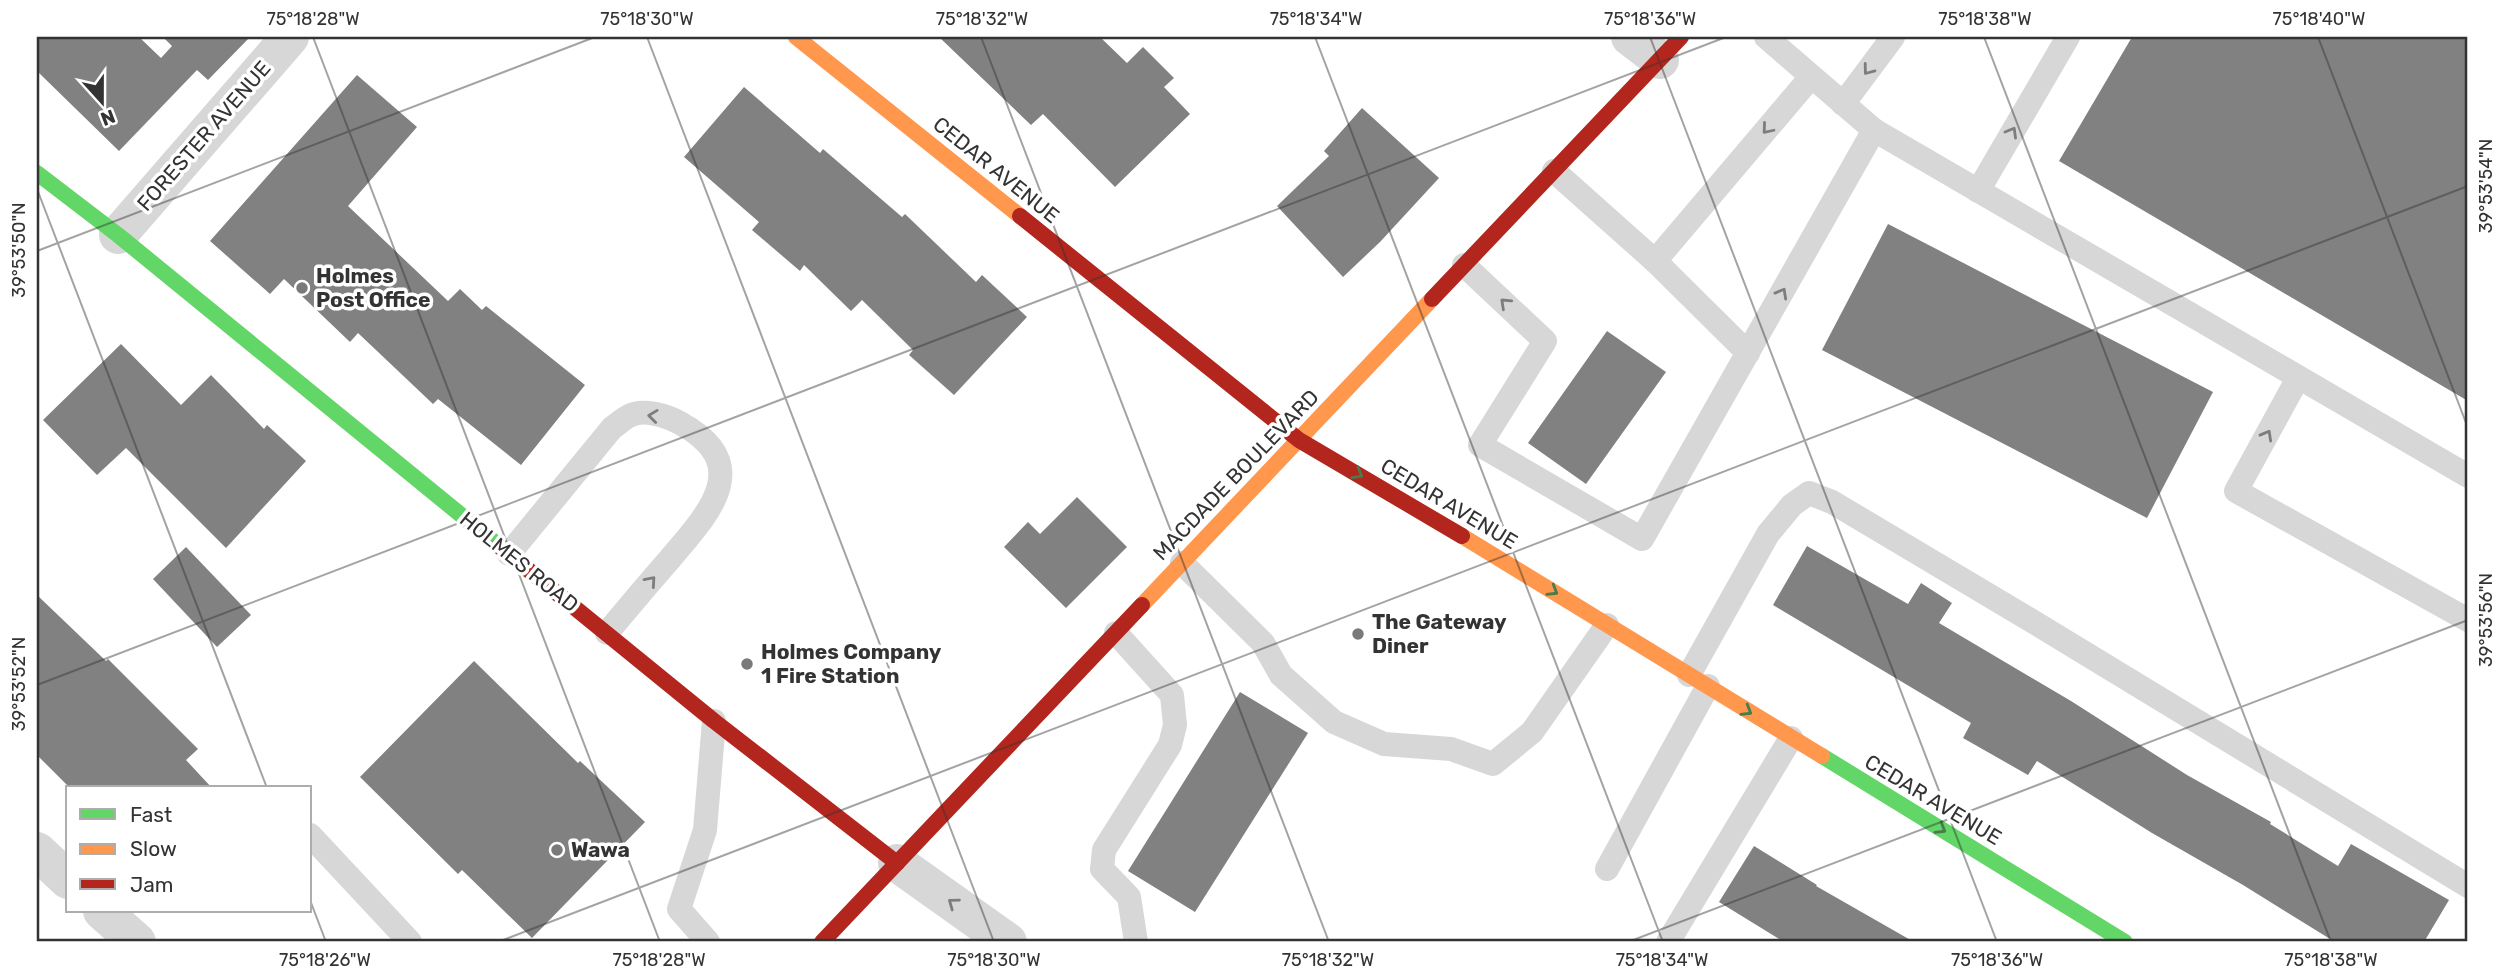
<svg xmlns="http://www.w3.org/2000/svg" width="2505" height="979" viewBox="0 0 2505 979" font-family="Rubik,sans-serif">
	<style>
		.building { fill: #818181 }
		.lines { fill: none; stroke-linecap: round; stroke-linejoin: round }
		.lane { stroke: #d7d7d7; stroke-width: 24 }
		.street { stroke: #d7d7d7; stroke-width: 38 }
		.fast { stroke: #63d668; stroke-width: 16 }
		.slow { stroke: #ff974d; stroke-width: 16 }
		.jam { stroke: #b3261e; stroke-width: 16 }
		.oneway { stroke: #7d7d7d }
		.oneway2 { stroke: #497c4b }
		.ticks { fill: none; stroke: #333; stroke-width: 2; stroke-opacity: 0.45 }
		.poi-dot { fill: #7a7a7a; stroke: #fff; stroke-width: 2.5 }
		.labels { text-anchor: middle; stroke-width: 7; stroke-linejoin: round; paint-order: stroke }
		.street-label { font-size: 21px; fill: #333; stroke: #fff }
		.poi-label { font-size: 21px; font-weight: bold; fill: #333; stroke: #fff; text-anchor: start }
		.neatline { fill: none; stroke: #333; stroke-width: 2.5 }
		.ticks-label { font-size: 18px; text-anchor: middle; fill: #333 }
	</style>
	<rect width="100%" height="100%" fill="#fff"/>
	<g class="building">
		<polygon points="37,37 139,37 161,58 172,46 163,37 250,37 208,80 197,70 119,151 37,71"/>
		<polygon points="939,37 1100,37 1127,63 1143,47 1174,78 1164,87 1190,114 1115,187 1043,114 1031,125"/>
		<polygon points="2132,37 2468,37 2468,401 2059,161"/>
		<polygon points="357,75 417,127 348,206 448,301 460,289 482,310 486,306 585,385 521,465 438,399 433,404 358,333 350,342 284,279 270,294 210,241"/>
		<polygon points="744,87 820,153 823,149 902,217 905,214 976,282 982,275 1027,317 954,395 909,355 913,350 862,300 851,311 804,265 800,271 752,230 759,222 684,157"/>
		<polygon points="1362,108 1439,178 1380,242 1343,277 1277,206 1329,156 1324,151"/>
		<polygon points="1888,224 2213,392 2147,518 1822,350"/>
		<polygon points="1607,331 1666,372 1586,484 1528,443"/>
		<polygon points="121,344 181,405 211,375 264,429 267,425 306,461 226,548 126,448 97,475 43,420"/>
		<polygon points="1077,497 1127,547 1066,608 1004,547 1028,522 1040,534"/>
		<polygon points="1807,546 1908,604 1921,583 1952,603 1939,623 2071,701 2187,775 2271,822 2270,824 2338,866 2351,844 2449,900 2424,942 2335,942 2243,885 2152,833 2037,761 2028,775 1963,738 1971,723 1773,605"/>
		<polygon points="186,547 251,615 217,647 153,579"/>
		<polygon points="37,595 106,661 108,659 198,749 186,760 212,788 70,788 37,755"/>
		<polygon points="474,661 578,763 580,761 645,822 532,938 462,870 458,874 360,777"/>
		<polygon points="1240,692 1308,733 1195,912 1128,871"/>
		<polygon points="1754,846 1817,885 1816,886 1914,942 1784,942 1719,902"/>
	</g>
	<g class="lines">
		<g class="lane">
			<polyline points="1766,37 1874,130 2468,476"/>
			<polyline points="1843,104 1893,37"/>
			<polyline points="1554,171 1655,261 1748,353"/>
			<polyline points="1978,191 2068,37"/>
			<polyline points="1655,261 1811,77"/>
			<polyline points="1464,265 1545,341 1480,445 1642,539 1874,130"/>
			<polyline points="2298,378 2236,491 2468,620"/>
			<path d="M 509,554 L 612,428 C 618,424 623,419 629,416 C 643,408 667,416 680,423 C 757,465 707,515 669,560 C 648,584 627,609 607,633"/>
			<polyline points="1182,563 1263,643 1281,675 1334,722 1384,744 1451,749 1493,764 1532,732 1607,625"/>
			<polyline points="1116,633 1172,695 1175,725 1170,745 1104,850 1102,869 1129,897 1136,942"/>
			<polyline points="1689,675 1768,534 1792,505 1809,493 1832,502 2037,624 2468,886"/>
			<polyline points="310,835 410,942"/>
			<polyline points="1607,869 1708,686"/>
			<polyline points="708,942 679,909 705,830 714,721"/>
			<polyline points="1668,942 1791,738"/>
		</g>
		<g class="street">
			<polyline points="1630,37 1660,60"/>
			<polyline points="118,235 290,37"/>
			<polyline points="37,851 68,880"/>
			<polyline points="897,863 1008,942"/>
			<polyline points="102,911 137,942"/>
		</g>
		<g class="fast">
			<polyline points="37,173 118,235 499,546"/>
			<polyline points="1822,756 2125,942"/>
		</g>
		<g class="slow">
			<polyline points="796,37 1020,216"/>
			<polyline points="1462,536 1822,756"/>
			<polyline points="1142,605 1432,299"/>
		</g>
		<g class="jam">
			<polyline points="1020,216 1299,440 1462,536"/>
			<polyline points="1432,299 1681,37"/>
			<polyline points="499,546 714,721 897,863"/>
			<polyline points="822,942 1142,605"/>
		</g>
	</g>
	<defs><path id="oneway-chevron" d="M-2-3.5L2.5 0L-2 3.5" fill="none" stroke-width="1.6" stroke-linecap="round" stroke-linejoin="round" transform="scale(1.75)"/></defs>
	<g class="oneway">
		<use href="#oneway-chevron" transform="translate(1868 70) rotate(127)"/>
		<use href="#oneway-chevron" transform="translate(1767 129) rotate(130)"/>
		<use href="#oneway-chevron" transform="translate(2012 132) rotate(-60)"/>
		<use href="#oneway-chevron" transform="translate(1782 293) rotate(-61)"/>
		<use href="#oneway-chevron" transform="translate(1505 303) rotate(-137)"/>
		<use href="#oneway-chevron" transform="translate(653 416) rotate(-173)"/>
		<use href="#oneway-chevron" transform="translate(2267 435) rotate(-61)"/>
		<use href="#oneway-chevron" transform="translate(651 581) rotate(-49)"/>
		<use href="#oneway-chevron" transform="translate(953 903) rotate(-144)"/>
	</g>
	<g class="oneway2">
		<use href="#oneway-chevron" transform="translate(1358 474) rotate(30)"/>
		<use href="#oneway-chevron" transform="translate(1553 591) rotate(31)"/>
		<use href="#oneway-chevron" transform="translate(1747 711) rotate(31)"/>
		<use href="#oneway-chevron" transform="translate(1941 829) rotate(31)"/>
	</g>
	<path class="ticks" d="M 313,37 L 660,942M 647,37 L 994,942M 981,37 L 1329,942M 1315,37 L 1663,942M 1650,37 L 1997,942M 1984,37 L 2331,942M 2318,37 L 2468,428M 37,189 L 267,788M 37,251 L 595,37M 37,685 L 1726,37M 310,900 L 326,942M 498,942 L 2468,186M 1628,942 L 2468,620"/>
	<g class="poi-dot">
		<circle cx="302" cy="288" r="7"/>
		<circle cx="1358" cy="634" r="7"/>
		<circle cx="747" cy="664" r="7"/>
		<circle cx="557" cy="850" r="7"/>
	</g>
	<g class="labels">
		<g class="street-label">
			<text transform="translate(204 136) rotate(-49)" y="7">FORESTER AVENUE</text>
			<text transform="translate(996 170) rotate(39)" y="7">CEDAR AVENUE</text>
			<text transform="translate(1236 475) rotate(-46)" y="7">MACDADE BOULEVARD</text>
			<text transform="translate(1449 504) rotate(31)" y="7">CEDAR AVENUE</text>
			<text transform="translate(519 562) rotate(39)" y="7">HOLMES ROAD</text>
			<text transform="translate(1933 800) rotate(31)" y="7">CEDAR AVENUE</text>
		</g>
		<g class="poi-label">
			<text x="316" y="283">Holmes<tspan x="316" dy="24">Post Office</tspan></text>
			<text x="1372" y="629">The Gateway<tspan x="1372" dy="24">Diner</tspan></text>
			<text x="761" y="659">Holmes Company<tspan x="761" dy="24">1 Fire Station</tspan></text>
			<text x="571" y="857">Wawa</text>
		</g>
	</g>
	<rect width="2505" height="979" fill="none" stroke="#ffffff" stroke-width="77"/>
	<rect x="66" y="786" width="245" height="126" fill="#ffffff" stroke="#adadad" stroke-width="2"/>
	<rect x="80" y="809" width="35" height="10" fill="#63d668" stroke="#adadad" stroke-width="2"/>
	<text x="130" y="822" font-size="21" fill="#333333">Fast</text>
	<rect x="80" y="844" width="35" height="10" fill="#ff974d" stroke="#adadad" stroke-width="2"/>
	<text x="130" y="856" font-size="21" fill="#333333">Slow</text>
	<rect x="80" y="879" width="35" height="10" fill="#b3261e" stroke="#adadad" stroke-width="2"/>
	<text x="130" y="892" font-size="21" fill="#333333">Jam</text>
	<g transform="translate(102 102) rotate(159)" stroke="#ffffff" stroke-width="5" paint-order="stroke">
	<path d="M0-5L12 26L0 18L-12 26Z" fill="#333333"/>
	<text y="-10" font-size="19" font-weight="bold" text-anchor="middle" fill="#333333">N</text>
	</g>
	<rect x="38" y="38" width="2428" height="902" class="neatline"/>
	<g class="ticks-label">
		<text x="313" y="25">75°18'28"W</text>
		<text x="647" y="25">75°18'30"W</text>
		<text x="982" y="25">75°18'32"W</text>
		<text x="1316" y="25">75°18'34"W</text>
		<text x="1650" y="25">75°18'36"W</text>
		<text x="1985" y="25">75°18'38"W</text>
		<text x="2319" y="25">75°18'40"W</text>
		<text transform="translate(2486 186) rotate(-90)" y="6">39°53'54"N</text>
		<text transform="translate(19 250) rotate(-90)" y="6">39°53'50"N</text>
		<text transform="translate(2486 620) rotate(-90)" y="6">39°53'56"N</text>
		<text transform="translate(19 684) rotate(-90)" y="6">39°53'52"N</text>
		<text x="325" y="966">75°18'26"W</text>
		<text x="659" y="966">75°18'28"W</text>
		<text x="994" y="966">75°18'30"W</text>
		<text x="1328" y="966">75°18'32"W</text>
		<text x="1662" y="966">75°18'34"W</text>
		<text x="1997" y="966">75°18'36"W</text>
		<text x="2331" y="966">75°18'38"W</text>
	</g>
</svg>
